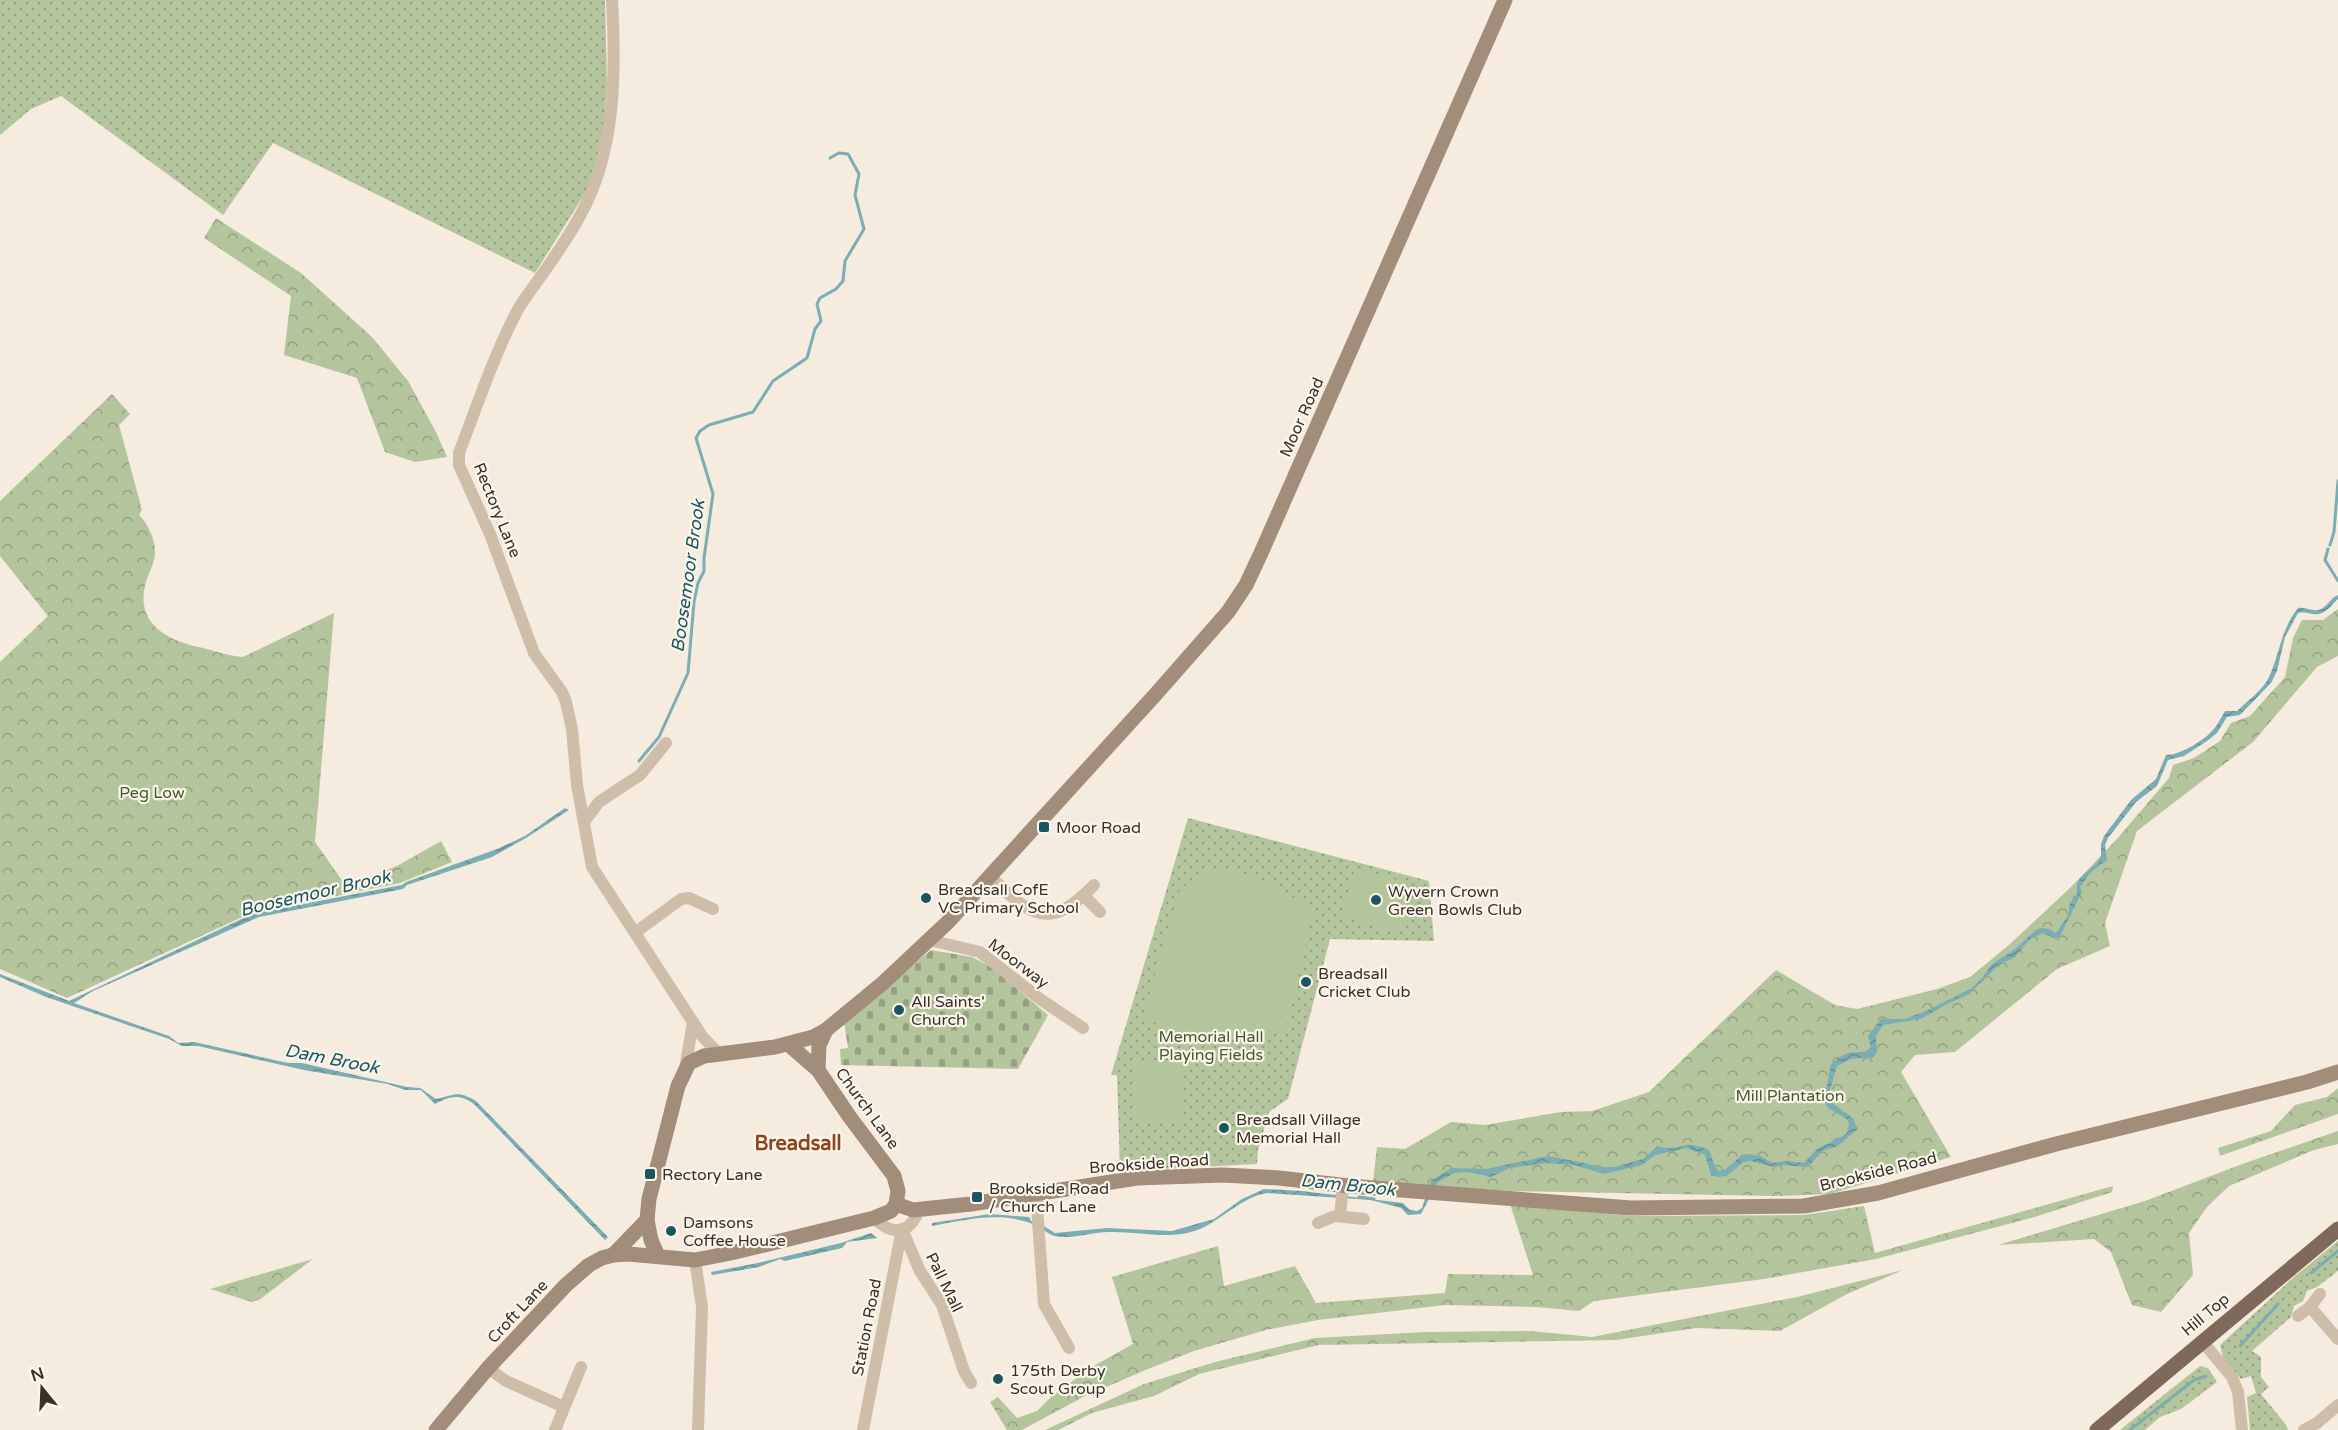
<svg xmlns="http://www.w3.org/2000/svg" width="2338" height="1430" viewBox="0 0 2338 1430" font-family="'Varela Round',sans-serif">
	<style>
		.green { fill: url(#green-dots) }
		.forest { fill: url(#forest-crowns) }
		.cemetery { fill: url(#cemetery-stones) }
		.pitch { fill: #b4c59d }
		.water { fill: url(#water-waves) }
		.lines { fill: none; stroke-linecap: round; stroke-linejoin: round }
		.stream { stroke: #7badb4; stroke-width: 3 }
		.street { stroke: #cebda9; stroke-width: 12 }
		.secondary { stroke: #a28c7a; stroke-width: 15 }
		.primary { stroke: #7e695a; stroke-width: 15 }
		.poi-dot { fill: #1b5560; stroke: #fbf6ec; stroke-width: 2 }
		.labels { text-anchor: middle; stroke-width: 4.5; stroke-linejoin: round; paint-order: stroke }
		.street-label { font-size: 16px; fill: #3b3029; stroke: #fbf6ec }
		.park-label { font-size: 16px; fill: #455b2b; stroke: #fbf6ec }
		.poi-label { font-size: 16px; fill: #3b3029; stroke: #fbf6ec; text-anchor: start }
		.water-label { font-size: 18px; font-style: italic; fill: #1b5560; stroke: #fbf6ec }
		.quarter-label { font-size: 20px; font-weight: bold; fill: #90421c; stroke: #fbf6ec }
	</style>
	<defs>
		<pattern id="green-dots" width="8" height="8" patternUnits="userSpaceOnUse" patternTransform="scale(1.5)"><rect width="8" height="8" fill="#b4c59d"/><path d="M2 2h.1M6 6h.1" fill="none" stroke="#94a080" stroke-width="1.8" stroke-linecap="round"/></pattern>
		<pattern id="forest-crowns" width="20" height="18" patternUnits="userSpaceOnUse" patternTransform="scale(1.5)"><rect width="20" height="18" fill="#b4c59d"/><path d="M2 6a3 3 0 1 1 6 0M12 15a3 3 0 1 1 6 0" fill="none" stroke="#94a080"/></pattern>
		<pattern id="cemetery-stones" width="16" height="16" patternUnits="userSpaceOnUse" patternTransform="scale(1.5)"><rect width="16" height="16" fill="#b4c59d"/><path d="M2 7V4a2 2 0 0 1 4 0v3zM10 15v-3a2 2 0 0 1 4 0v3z" fill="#94a080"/></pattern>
		<pattern id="water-waves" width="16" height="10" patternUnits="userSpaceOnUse" patternTransform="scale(1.5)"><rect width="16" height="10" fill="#7badb4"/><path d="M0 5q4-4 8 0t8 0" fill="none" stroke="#668d92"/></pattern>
	</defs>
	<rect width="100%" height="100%" fill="#f5ecdf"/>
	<g class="green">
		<polygon points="0,0 605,0 607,84 601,168 535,273 273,143 223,215 61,96 31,109 0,135"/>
		<polygon points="1188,818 1429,881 1434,941 1330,939 1288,1099 1269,1112 1258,1150 1257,1164 1120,1171 1117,1075 1111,1075"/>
		<polygon points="2338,1241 2338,1271 2317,1287 2307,1291 2303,1301 2294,1306 2291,1317 2252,1351 2261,1357 2261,1377 2269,1387 2261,1394 2286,1425 2288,1430 2250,1430 2247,1397 2256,1393 2251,1376 2241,1379 2223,1357 2220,1345 2294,1277"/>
		<polygon points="2200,1366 2208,1368 2217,1382 2181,1409 2160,1417 2145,1430 2120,1430"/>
	</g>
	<g class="forest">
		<polygon points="216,218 301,273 372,337 408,381 436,432 447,457 415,462 385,452 357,378 284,355 291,296 204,238"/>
		<path d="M 112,394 L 130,414 L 119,425 L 142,510 L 139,515 C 148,524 155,538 155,552 C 155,563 149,572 146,582 C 135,619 161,638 194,646 C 210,649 226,656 243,657 L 334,613 L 315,842 L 346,886 L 397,866 L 441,841 L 452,862 L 400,883 L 251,913 L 67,998 L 0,969 L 0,662 L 48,616 L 0,556 L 0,501 Z"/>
		<polygon points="2338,609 2338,656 2317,667 2253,742 2137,831 2105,923 2110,946 2057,969 1955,1052 1915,1055 1901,1072 1951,1157 1830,1194 1775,1196 1509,1191 1373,1182 1377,1147 1405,1149 1451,1122 1485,1125 1561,1112 1592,1111 1649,1092 1776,970 1835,1005 1857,1009 1937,989 1970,977 2010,944 2071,887 2116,840 2169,778 2173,765 2194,758 2220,741 2231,723 2250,716 2285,677 2293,638 2302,620 2323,620"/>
		<polygon points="2338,1088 2338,1114 2220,1156 2218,1148 2271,1131 2295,1105 2327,1097"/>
		<polygon points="2338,1131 2338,1144 2314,1150 2229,1186 2207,1207 2189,1233 2193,1275 2161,1312 2132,1305 2111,1252 2094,1239 1998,1245 2145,1201 2245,1163"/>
		<polygon points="2113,1186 2112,1192 2031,1218 1876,1259 1764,1279 1594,1301 1579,1311 1536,1307 1445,1305 1318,1320 1266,1330 1194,1351 1148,1369 1085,1396 1022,1430 1007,1430 990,1402 998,1397 1017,1418 1037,1411 1052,1396 1090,1368 1133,1344 1112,1277 1218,1246 1224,1286 1295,1266 1316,1303 1445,1293 1448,1274 1533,1275 1510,1204 1631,1216 1804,1215 1864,1206 1875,1253"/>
		<polygon points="313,1259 259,1300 252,1302 210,1289"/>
		<polygon points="1903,1270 1847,1294 1780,1331 1696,1328 1616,1340 1319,1345 1199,1374 1154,1396 1092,1413 1058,1430 1045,1430 1144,1384 1215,1362 1315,1338 1425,1332 1531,1331 1592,1337 1797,1297"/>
	</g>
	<polygon class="cemetery" points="931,950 972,957 993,968 1048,1015 1018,1069 841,1065 840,1049 848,1048 844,1022"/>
	<g class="pitch">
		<polygon points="1355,867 1411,884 1399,933 1342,916"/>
		<path d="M 1214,869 C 1251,869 1283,892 1314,909 L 1285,1034 L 1173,1033 L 1148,1019 L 1145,1009 L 1179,891 L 1197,875 Z"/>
		<polygon points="1135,1061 1182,1063 1180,1121 1133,1120"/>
	</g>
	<g class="water">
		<path d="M 2338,595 L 2338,599 C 2330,606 2325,616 2313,614 C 2306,613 2304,611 2298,613 L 2285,637 L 2277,671 L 2271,683 L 2240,715 L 2227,717 L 2217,733 L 2207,741 L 2184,756 L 2168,760 L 2157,786 L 2136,802 L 2108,838 L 2105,845 L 2107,860 L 2090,873 L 2080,887 L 2082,892 L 2060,936 L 2056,939 L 2043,933 L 2029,940 L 2015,957 L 1999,965 L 1969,994 L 1949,1003 L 1921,1019 L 1883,1025 L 1876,1036 L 1877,1052 L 1873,1057 L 1851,1059 L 1837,1066 L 1830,1090 L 1831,1102 L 1854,1119 L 1857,1130 L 1836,1147 L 1821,1151 L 1812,1163 L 1806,1167 L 1784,1165 L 1774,1167 L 1751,1161 L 1743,1162 L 1727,1176 L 1719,1177 L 1711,1175 L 1705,1155 L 1686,1148 L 1655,1155 L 1642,1165 L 1604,1174 L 1574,1165 L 1546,1163 L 1510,1168 L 1491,1177 L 1468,1172 L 1454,1173 L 1438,1182 L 1421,1214 L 1408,1215 L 1401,1208 L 1371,1200 L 1268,1193 C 1243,1196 1223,1219 1200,1229 C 1171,1241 1139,1231 1109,1232 C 1091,1232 1072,1240 1054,1236 C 1050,1235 1046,1231 1042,1229 L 1042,1225 L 1055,1233 L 1107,1228 L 1172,1231 L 1214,1219 L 1242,1199 L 1264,1189 L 1302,1191 L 1403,1203 L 1410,1210 L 1417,1211 L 1422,1208 L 1431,1181 L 1451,1168 L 1486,1169 L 1547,1156 L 1585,1163 L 1599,1167 L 1614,1167 L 1643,1159 L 1658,1146 C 1676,1153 1686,1138 1709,1150 L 1715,1166 L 1719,1171 L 1726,1169 L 1742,1155 L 1748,1154 L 1760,1156 L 1773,1163 L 1785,1161 L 1804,1163 L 1817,1149 L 1845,1135 L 1850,1128 L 1847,1119 L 1828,1108 L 1824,1101 L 1831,1064 C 1836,1060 1842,1055 1848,1053 C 1857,1051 1864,1055 1871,1047 L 1868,1036 L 1881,1019 L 1904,1019 L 1924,1012 L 1972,988 L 1982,978 L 1992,964 L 2014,950 L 2036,930 L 2041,928 L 2049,929 L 2056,933 L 2068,916 L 2070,903 L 2077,895 L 2077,884 L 2080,878 L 2098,862 L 2101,856 L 2101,844 L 2104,836 L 2131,800 L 2156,779 L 2166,755 C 2180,755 2203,741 2212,731 C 2217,726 2221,718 2225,711 L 2237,711 C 2247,701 2263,690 2269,677 C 2280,653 2281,629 2298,608 C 2305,607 2311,611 2318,610 C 2327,608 2330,598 2338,595 Z"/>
		<path d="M 565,808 L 569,810 L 526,838 L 492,857 L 407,885 L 403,889 L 259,917 L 93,991 L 74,1003 L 169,1036 L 178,1043 L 194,1042 L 288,1063 L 302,1063 L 407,1087 L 420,1088 L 436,1099 C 455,1095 457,1090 476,1101 L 608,1237 L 605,1240 L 475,1105 C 460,1093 450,1096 435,1104 L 421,1090 L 405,1090 L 388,1084 L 304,1070 L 198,1046 L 182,1046 L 169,1039 L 46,997 L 0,977 L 0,974 L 69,1001 L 252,914 L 402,885 L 406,882 L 497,849 L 525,836 Z"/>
		<path d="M 990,1214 L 1029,1217 L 1033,1224 C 1000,1211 965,1220 932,1226 L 932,1223 Z"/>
		<polygon points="871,1233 877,1238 847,1242 842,1248 785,1261 780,1259 759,1267 712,1275 711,1272 758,1263 841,1243"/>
	</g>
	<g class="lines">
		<g class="stream">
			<polyline points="2330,545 2334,532 2338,481"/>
			<polyline points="2328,549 2325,560 2338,581"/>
			<polyline points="639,761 659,737 688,673 694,602 698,583 704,571 704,558 713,494 696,438 700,431 709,425 753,412 773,381 807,358 815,329 821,321 817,304 820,298 836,289 843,281 845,261 864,229 855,195 859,174 848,154 839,153 830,158"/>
			<polyline points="1359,1197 1374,1199"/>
			<polyline points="2311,1273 2338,1251"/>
			<polyline points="2240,1346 2278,1304"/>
			<polyline points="2130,1430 2194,1380 2206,1376"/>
		</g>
		<g class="street">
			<path d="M 612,0 C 616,72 616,150 581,214 C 568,238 552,261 536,283 C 529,293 521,303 516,313 C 493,358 477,406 459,453 L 459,465 L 490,534 L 534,653 L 562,692 L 566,702 L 572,729 L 577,785 L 592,867 L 702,1036 L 719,1054"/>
			<polyline points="584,822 599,802 640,775 666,743"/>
			<path d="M 990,876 C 1030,916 1049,932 1094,885"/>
			<polyline points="1084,896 1100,912"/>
			<polyline points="636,932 681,899 689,898 713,909"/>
			<polyline points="929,940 980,952 1040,999 1083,1028"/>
			<polyline points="685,1069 693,1022"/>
			<polyline points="1036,1193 1044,1304 1069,1348"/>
			<polyline points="1340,1216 1343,1185"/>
			<path d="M 874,1218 C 892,1236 910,1235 919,1209"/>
			<polyline points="1318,1223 1335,1216 1364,1219"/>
			<polyline points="902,1229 920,1271 942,1305 964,1371 971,1383"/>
			<polyline points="695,1260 702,1307 698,1430"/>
			<polyline points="2310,1307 2338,1339"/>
			<polyline points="2298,1316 2310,1307 2320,1294"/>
			<polyline points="2202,1341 2232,1377 2238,1392 2242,1430"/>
			<polyline points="488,1368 506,1381 564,1407"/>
			<polyline points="555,1430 581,1367"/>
			<polyline points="863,1430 902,1229"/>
			<polyline points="2304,1430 2317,1423 2338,1405"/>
		</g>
		<g class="secondary">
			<polyline points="818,1070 819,1045 826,1030"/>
			<polyline points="896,1204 913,1210 971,1204 1137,1178 1223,1175 1279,1178 1349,1186 1631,1208 1804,1206 1878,1193 2056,1144 2307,1082 2338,1072"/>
			<polyline points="647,1220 651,1240 658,1256"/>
			<polyline points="613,1255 647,1220 649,1199 678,1086 689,1063 704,1056 775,1047 813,1037 826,1030 883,983 949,921 1155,695 1228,612 1246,585 1261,553 1505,0"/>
			<polyline points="436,1430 488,1368 566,1285 589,1265 602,1258 613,1255 628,1254 695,1260 731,1253 874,1218 891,1211 896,1204 898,1191 894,1176 849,1116 818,1070 788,1044"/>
		</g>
		<polyline class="primary" points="2097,1430 2338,1229"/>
	</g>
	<g class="poi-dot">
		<rect x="1038" y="821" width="12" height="12" rx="3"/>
		<circle cx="926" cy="898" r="6"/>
		<circle cx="1376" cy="900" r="6"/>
		<circle cx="1306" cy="982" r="6"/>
		<circle cx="899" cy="1010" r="6"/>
		<circle cx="1224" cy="1128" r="6"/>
		<rect x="644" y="1168" width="12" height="12" rx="3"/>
		<rect x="971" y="1191" width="12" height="12" rx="3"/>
		<circle cx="671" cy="1231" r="6"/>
		<circle cx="998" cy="1379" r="6"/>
	</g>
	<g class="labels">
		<g class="street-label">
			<text transform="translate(1301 417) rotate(-66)" y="6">Moor Road</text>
			<text transform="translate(498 510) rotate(68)" y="6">Rectory Lane</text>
			<text transform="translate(1019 963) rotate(37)" y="6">Moorway</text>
			<text transform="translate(868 1108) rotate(54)" y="6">Church Lane</text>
			<text transform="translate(1149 1163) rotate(-4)" y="6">Brookside Road</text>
			<text transform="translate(1878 1171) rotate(-14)" y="6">Brookside Road</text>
			<text transform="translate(945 1282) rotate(64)" y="6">Pall Mall</text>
			<text transform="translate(517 1311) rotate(-47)" y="6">Croft Lane</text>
			<text transform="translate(2205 1314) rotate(-40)" y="6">Hill Top</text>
			<text transform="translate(866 1327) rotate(-79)" y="6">Station Road</text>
		</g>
		<g class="park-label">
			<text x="152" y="798">Peg Low</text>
			<text x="1211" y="1042">Memorial Hall<tspan x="1211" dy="18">Playing Fields</tspan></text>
			<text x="1790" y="1101">Mill Plantation</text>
		</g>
		<g class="poi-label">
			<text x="1056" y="833">Moor Road</text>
			<text x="938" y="895">Breadsall CofE<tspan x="938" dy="18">VC Primary School</tspan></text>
			<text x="1388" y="897">Wyvern Crown<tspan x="1388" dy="18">Green Bowls Club</tspan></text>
			<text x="1318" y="979">Breadsall<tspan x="1318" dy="18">Cricket Club</tspan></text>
			<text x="911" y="1007">All Saints'<tspan x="911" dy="18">Church</tspan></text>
			<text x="1236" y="1125">Breadsall Village<tspan x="1236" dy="18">Memorial Hall</tspan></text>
			<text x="662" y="1180">Rectory Lane</text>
			<text x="989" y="1194">Brookside Road<tspan x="989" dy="18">/ Church Lane</tspan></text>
			<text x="683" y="1228">Damsons<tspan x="683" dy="18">Coffee House</tspan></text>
			<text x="1010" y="1376">175th Derby<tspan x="1010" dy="18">Scout Group</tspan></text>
		</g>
		<g class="water-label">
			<text transform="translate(688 576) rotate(-82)" y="6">Boosemoor Brook</text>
			<text transform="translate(315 893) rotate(-13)" y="6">Boosemoor Brook</text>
			<text transform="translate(332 1059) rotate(11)" y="6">Dam Brook</text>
			<text transform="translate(1348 1185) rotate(6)" y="6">Dam Brook</text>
		</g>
		<g class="quarter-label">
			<text x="798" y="1150">Breadsall</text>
		</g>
	</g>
	<g transform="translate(42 1388) rotate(342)" stroke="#fbf6ec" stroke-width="4.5" paint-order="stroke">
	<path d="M0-4.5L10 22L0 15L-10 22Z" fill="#3b3029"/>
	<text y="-9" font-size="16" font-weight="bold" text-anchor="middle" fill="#3b3029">N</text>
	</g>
</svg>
